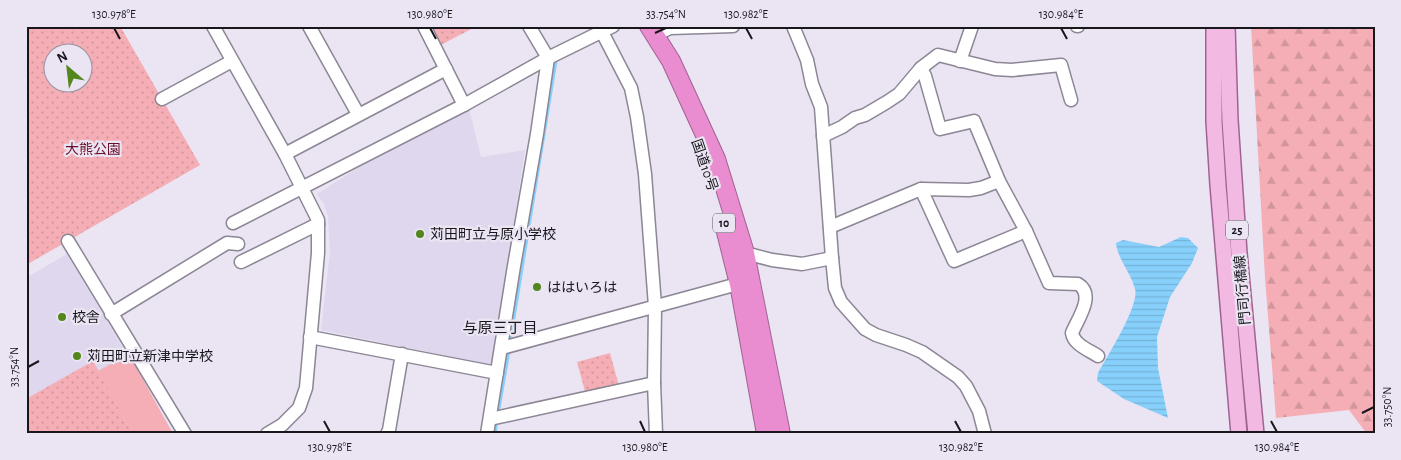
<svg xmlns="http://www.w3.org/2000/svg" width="1401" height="460" viewBox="0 0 1401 460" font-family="'Alegreya Sans','Noto Sans JP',sans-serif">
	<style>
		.built { fill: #dfd7ed }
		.grass { fill: url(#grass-dots); fill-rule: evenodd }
		.forest { fill: url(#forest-firs) }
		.garden { fill: #f5aeb5 }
		.water { fill: url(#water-rules) }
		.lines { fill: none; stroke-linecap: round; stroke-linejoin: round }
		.stream { stroke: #87d0fb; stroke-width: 3 }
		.minor-casing { stroke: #8c8695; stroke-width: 15 }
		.major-casing { stroke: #a06391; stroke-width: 18 }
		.highway-casing { stroke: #a06391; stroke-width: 20 }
		.minor { stroke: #fff; stroke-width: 12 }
		.major { stroke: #f2bae3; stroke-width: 15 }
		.highway { stroke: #e98cd0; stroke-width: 18 }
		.ticks { fill: none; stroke: #19171c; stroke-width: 2 }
		.poi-dot { fill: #53861c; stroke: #eae4f3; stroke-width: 2 }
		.labels { text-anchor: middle; stroke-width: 4.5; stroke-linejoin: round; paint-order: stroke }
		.shield { fill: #eae4f3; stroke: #58545c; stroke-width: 1 }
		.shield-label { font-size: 12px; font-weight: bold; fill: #19171c }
		.park-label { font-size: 14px; fill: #6b0f28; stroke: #eae4f3 }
		.street-label { font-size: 14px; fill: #19171c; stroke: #eae4f3 }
		.poi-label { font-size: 14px; fill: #19171c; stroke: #eae4f3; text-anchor: start }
		.neighbourhood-label { font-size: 15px; fill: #19171c; stroke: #eae4f3 }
		.neatline { fill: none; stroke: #19171c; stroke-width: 2 }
		.ticks-label { font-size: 12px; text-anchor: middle; fill: #19171c }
	</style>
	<defs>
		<pattern id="grass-dots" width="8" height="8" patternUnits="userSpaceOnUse" patternTransform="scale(1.25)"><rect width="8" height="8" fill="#f5aeb5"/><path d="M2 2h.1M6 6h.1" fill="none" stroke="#d1959b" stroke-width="1.8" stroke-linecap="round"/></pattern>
		<pattern id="forest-firs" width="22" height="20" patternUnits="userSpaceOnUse" patternTransform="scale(1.25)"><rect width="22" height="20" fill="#f5aeb5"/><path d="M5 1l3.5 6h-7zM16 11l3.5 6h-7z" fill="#d1959b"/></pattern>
		<pattern id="water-rules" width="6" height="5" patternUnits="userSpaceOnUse" patternTransform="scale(1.25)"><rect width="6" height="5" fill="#87d0fb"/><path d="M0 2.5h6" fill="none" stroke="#74b2d7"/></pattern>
	</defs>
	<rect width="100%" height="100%" fill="#eae4f3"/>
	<g class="built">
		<polygon points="469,108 481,157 525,150 492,365 321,330 330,252 328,216 324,204 317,194 385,151"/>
		<polygon points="67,254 174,434 26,434 26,278"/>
	</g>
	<g class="grass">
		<path d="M 26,26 L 120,26 L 200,165 L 26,265 ZM 52,52 L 82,52 L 82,82 L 52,82 Z"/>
		<polygon points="424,26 477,26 435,48"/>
		<polygon points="610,353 619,386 586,395 577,362"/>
		<polygon points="93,361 133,434 26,434 26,399"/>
	</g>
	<polygon class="forest" points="1251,26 1375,26 1375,434 1367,434 1349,410 1276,418 1265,278"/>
	<polygon class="garden" points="129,354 173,434 133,434 98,371"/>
	<path class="water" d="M 1181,237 L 1188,238 L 1198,248 L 1192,263 L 1170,297 L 1157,337 L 1158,368 L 1168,418 L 1124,399 L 1097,381 L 1098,373 C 1107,357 1140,305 1135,289 C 1131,273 1118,260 1116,243 L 1123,240 L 1159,247 Z"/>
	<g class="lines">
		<g class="stream">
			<polyline points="510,342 556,61"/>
			<polyline points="498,414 509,351"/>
			<polyline points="495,434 497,420"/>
		</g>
		<g class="minor-casing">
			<g id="minor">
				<polyline points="213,26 285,154 318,220 318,253 306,388 299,408 282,425 267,434"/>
				<polyline points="309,26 358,114"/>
				<polyline points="424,26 464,105"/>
				<polyline points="793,26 807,60 812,84 821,107 832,258 835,288 841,302 865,329 876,335 906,345 922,352 958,377 966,386 979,411 985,434"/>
				<polyline points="1077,26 1078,26"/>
				<polyline points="602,32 631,88 637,117 645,174 655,306 654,383 656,434"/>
				<polyline points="655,35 670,28 733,26"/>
				<polyline points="960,61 972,26"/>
				<path d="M 921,68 L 925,76 L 940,129 L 974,121 L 999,181 L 1026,231 L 1049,283 L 1078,284 C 1096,295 1077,320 1072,333 C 1074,345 1089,350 1098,356"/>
				<polyline points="162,99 232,61"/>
				<polyline points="823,136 842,127 855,118 865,115 887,102 899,94 921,68 938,55 995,69 1012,70 1061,65 1071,100"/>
				<polyline points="285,154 446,69"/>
				<polyline points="921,189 954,261 1026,231"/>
				<polyline points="233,223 464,105 548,58 613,26"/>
				<polyline points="830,227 921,189 969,190 981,188 999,181"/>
				<polyline points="68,241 185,434"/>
				<polyline points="738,249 745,253 772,260 802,264 832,258"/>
				<polyline points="241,262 318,224"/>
				<polyline points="111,314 227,243 238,244"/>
				<polyline points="310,337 497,373"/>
				<polyline points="502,348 745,282"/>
				<polyline points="490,419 654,383"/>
				<polyline points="387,434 389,430 402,354"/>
				<polyline points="487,434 514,266 537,134 548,58 529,26"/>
			</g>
		</g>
		<g class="major-casing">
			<g id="major">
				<polyline points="1214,26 1214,121 1218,185 1239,434"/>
				<polyline points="1227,26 1230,120 1239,253 1256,434"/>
			</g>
		</g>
		<g class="highway-casing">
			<g id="highway">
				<polyline points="649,26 671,61 716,159 745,253 781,434"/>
				<polyline points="725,228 739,284 766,434"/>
			</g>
		</g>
		<use href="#minor" class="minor"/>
		<use href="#major" class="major"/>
		<use href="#highway" class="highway"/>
	</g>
	<path class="ticks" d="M 114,28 L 120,39M 430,28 L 436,39M 746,28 L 752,39M 1061,28 L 1067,39M 655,33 L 666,28M 28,367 L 39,361M 1362,413 L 1374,407M 324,421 L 330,432M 640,421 L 645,432M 955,421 L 961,432M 1271,421 L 1277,432"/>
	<g class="poi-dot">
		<circle cx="420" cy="234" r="5"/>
		<circle cx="537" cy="287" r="5"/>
		<circle cx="62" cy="317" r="5"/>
		<circle cx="77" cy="356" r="5"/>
	</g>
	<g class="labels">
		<g class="shield">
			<rect x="713" y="213.5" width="22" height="19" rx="4"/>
			<rect x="1226" y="220.5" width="22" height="19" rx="4"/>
		</g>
		<g class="shield-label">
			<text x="724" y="227">10</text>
			<text x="1237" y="234">25</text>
		</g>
		<g class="park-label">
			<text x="93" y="154">大熊公園</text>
		</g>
		<g class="street-label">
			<text transform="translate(705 165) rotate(71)" y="5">国道10号</text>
			<text transform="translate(1242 290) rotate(-95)" y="5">門司行橋線</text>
		</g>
		<g class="poi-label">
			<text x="430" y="239">苅田町立与原小学校</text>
			<text x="547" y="292">ははいろは</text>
			<text x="72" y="322">校舎</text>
			<text x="87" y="361">苅田町立新津中学校</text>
		</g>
		<g class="neighbourhood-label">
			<text x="500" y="333">与原三丁目</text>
		</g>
	</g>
	<rect width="1401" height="460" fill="none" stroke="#eae4f3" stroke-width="55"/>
	<g transform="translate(68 68) rotate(332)"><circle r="24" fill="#eae4f3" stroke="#96929d"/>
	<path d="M0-4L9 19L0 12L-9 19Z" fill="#53861c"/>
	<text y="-8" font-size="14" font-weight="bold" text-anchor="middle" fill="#19171c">N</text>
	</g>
	<rect x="28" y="28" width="1346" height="404" class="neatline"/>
	<g class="ticks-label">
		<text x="114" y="18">130.978°E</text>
		<text x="430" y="18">130.980°E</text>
		<text x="666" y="18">33.754°N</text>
		<text x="746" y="18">130.982°E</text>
		<text x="1061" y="18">130.984°E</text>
		<text transform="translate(14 367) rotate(-90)" y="4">33.754°N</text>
		<text transform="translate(1387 407) rotate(-90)" y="4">33.750°N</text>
		<text x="330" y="451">130.978°E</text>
		<text x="645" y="451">130.980°E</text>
		<text x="961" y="451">130.982°E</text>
		<text x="1277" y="451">130.984°E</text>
	</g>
</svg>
